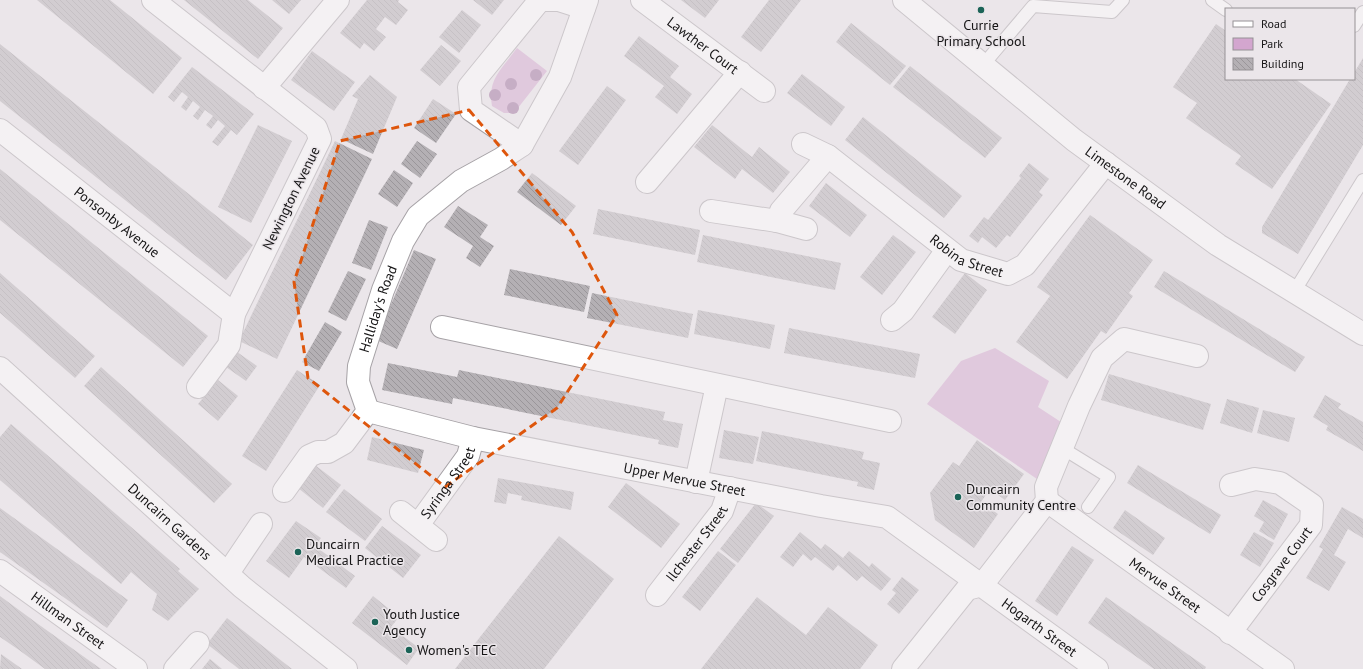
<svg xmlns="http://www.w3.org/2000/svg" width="1363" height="669" viewBox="0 0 1363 669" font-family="'PT Sans',sans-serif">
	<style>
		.green { fill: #d3a6cf }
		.building { fill: url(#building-back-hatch) }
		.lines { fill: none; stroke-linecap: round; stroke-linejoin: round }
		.lane-casing { stroke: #a6a2a6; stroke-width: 14 }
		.street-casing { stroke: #a6a2a6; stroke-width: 24 }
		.secondary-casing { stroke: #a6a2a6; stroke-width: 24 }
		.lane { stroke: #fff; stroke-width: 12 }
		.street { stroke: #fff; stroke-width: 22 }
		.secondary { stroke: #fff; stroke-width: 22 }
		.tree { fill: #9a6b99 }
		.marked { fill: none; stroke: #de560c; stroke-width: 3; stroke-dasharray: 8 5; stroke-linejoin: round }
		.poi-dot { fill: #1b6357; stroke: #ebe6ea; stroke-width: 1.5 }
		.labels { text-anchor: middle; stroke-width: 3; stroke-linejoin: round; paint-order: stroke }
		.poi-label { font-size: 14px; fill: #161516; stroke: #ebe6ea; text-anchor: start }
		.street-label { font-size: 14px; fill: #161516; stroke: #ebe6ea }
	</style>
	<defs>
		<pattern id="building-back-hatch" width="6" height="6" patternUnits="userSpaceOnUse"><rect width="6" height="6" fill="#b4b0b4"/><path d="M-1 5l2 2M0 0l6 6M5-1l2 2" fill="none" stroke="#9a969a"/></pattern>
	</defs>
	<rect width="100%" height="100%" fill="#ebe6ea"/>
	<g class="green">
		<path d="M 517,48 L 547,71 L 514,113 L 504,113 L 492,106 C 487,79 502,69 517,48 Z"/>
		<polygon points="995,348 1049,381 1038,407 1064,424 1050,459 1037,479 927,404 961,361"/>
	</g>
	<g class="building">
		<polygon points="37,0 110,0 182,58 153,94"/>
		<polygon points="184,0 248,0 283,28 258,59"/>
		<polygon points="272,0 301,0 289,14"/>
		<polygon points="367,0 399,0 398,2 408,10 396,25 385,17 376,29 386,37 374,51 364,43 360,49 340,33"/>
		<polygon points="473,0 504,0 492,15"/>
		<polygon points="681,0 719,0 705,18"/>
		<polygon points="769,0 801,0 761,52 741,37"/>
		<polygon points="462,10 481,25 459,53 439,37"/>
		<polygon points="851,23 906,66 890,85 836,42"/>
		<polygon points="1216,24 1226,31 1226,79 1295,79 1331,104 1272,189 1235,164 1241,156 1186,118 1197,103 1173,87"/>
		<polygon points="639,36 679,66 670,77 692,94 677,114 655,97 664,86 624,56"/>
		<polygon points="0,44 253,245 226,280 0,101"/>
		<polygon points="441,45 461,61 440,86 420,70"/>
		<polygon points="312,51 355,82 334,111 291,80"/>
		<polygon points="1363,58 1363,145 1298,254 1262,233 1262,227 1350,79 1354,79 1354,73"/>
		<polygon points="910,66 1002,138 985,158 893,87"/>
		<polygon points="192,67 254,114 237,135 231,130 218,146 212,142 225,126 218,120 211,129 206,125 213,116 205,110 198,120 193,116 200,107 193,101 186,111 181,107 188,97 182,92 174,102 168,97"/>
		<polygon points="802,74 845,107 831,126 787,93"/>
		<polygon points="370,75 397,97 373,154 341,139 358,99 352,96"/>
		<polygon points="607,86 626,100 578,165 559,151"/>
		<polygon points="433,99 456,114 436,143 414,128"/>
		<polygon points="863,117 962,196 944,218 845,140"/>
		<polygon points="258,125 292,141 251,223 218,207"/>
		<polygon points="712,125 752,157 759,147 790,172 773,193 742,169 735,179 694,147"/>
		<polygon points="335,141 372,159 277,359 239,341"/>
		<polygon points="417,141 437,154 420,178 401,164"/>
		<polygon points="1029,163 1049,179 1039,192 1043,195 1010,237 1007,235 996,248 982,237 978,243 969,236 984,217 988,220 1021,178 1019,176"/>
		<polygon points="0,169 208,336 183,367 0,220"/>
		<polygon points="394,170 413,183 397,207 378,194"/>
		<polygon points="532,173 576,206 561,225 517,192"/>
		<polygon points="826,183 867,215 850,237 809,206"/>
		<polygon points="458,206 488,225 480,237 494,246 480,267 466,258 473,246 444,227"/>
		<polygon points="598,209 700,230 695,255 593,234"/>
		<polygon points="1090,215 1153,260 1129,293 1133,296 1106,334 1101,331 1067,379 1016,342 1050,296 1037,287"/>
		<polygon points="369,220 388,227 371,270 352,263"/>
		<polygon points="703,235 841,263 835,290 697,262"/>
		<polygon points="893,235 916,252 882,295 860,277"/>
		<polygon points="414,250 436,259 397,349 376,340"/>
		<polygon points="510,269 590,286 584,312 504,295"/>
		<polygon points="348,271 366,279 346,321 328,312"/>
		<polygon points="1164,271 1305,357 1295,372 1154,287"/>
		<polygon points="0,273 95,356 75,378 0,313"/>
		<polygon points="965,273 987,290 955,334 932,317"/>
		<polygon points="592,293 693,314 688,338 587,318"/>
		<polygon points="698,310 775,325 770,349 694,334"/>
		<polygon points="325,322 342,332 319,371 302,362"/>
		<polygon points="789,328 920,354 915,378 784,353"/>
		<polygon points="237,352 257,366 246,381 226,367"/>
		<polygon points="388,363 457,377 459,370 665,412 663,420 683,424 678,448 658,444 659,440 453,398 452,404 382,390"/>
		<polygon points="101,367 232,484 214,503 84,386"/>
		<polygon points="297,370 320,385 266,471 242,456"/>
		<polygon points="1109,374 1211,404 1203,430 1101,400"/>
		<polygon points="218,380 238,396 218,421 198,404"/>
		<polygon points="1325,395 1341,404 1338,408 1363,422 1363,451 1326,430 1328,426 1313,417"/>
		<polygon points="1227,399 1259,408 1252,433 1220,423"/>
		<polygon points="1263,410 1295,418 1289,442 1257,433"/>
		<polygon points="11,424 180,569 178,571 199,589 168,621 152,610 157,594 131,572 121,584 0,480 0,437"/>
		<polygon points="724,430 759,437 753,464 719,458"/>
		<polygon points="762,431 864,452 862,459 880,463 874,490 857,486 858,482 756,461"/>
		<polygon points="372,437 424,450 418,473 367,460"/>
		<polygon points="977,440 1024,474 1005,500 990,489 981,502 998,514 974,548 935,520 930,493 953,462 959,466"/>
		<polygon points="315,465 341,485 323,508 298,488"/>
		<polygon points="1138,465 1221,515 1210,534 1127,483"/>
		<polygon points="498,478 574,492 571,510 521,500 522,496 508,493 506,504 494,502"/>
		<polygon points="626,483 680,524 661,548 608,507"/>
		<polygon points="344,489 382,519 365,541 326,512"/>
		<polygon points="1263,500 1288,514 1274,540 1259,531 1264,522 1254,516"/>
		<polygon points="756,503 774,516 738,563 720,549"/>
		<polygon points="1342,507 1363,519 1363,538 1348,529 1334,555 1346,562 1329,591 1306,578 1323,549 1319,547"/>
		<polygon points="0,508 128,600 107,628 0,552"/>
		<polygon points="1125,510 1165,538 1153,555 1113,528"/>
		<polygon points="296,521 321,538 315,546 355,576 346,588 304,557 289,578 266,561"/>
		<polygon points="382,526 421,555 403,578 365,548"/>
		<polygon points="800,532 821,549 825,544 843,558 849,551 869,567 872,563 891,579 881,591 862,576 857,581 838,565 833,571 815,557 811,561 803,554 793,567 780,557"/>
		<polygon points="1254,532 1274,543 1260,567 1240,555"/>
		<polygon points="559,536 614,579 544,669 455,669"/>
		<polygon points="1072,546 1094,560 1057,616 1035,601"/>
		<polygon points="718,551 736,565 700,611 682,597"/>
		<polygon points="902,577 919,590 899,614 887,604 896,593 892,590"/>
		<polygon points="0,596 38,624 101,669 45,669 19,650 0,637"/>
		<polygon points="373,596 399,617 391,627 419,648 407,665 352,623"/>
		<polygon points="757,597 806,635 828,607 878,645 860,669 701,669"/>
		<polygon points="1106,597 1206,667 1205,669 1154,669 1088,623"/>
		<polygon points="227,618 292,669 239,669 207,644"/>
		<polygon points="1,654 22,669 0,669"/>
		<polygon points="210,659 222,669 202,669"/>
	</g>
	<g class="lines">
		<g class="lane-casing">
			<g id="lane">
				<polyline points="1212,0 1226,10"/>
				<polyline points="1354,26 1363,12"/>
				<polyline points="983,65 1033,6 1112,12 1123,0"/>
				<polyline points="1294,292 1363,180"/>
				<polyline points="1062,448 1109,477 1088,507"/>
			</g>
		</g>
		<g class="street-casing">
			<g id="street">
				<polyline points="153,0 316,128 320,139 234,314 229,345 198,387"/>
				<path id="s1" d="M 642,0 L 764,91"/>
				<polyline points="264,88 338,0"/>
				<path id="s2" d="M 0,130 L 234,314"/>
				<path id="s3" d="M 803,144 L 828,156 L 961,260 L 1008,274 L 1025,265 L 1106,163"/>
				<polyline points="522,145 471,110 469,87 540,0 559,0 584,8"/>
				<polyline points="647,182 740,72"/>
				<polyline points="711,211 777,221 806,229"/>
				<polyline points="777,221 781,211 828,156"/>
				<polyline points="892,320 903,311 947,250"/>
				<polyline points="442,327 890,421"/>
				<path id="s4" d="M 368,411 L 473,438 L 821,506 L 887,517 L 1097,669"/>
				<polyline points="696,482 717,385"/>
				<path id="s5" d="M 284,491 L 309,456 L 318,452 L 328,452 L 344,443 L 368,411 L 358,382 L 359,366 L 383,290 L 403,241 L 418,216 L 461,181 L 501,159 L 522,145 L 560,77 L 587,0"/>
				<path id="s6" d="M 1047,501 L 1283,669"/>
				<polyline points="1047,501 1046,487 1079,406 1102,358 1124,339 1197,356"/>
				<polyline points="401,512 436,540"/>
				<path id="s7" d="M 418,525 L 468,456 L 473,438"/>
				<path id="s8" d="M 0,571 L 136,669"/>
				<polyline points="228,573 261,524"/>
				<path id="s9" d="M 657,595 L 722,511 L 730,488"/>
				<path id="s10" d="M 1230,633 L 1311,525 L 1312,505 L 1280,483 L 1255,479 L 1231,485"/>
				<polyline points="175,669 198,643"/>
				<polyline points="903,669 967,589 982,585 1047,501"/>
			</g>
		</g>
		<g class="secondary-casing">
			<g id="secondary">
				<path id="s11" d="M 904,0 L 1074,140 L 1218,245 L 1363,334"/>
				<path id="s12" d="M 0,368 L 242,587 L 346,669"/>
			</g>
		</g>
		<use href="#lane" class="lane"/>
		<use href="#street" class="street"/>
		<use href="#secondary" class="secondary"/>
	</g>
	<g class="tree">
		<circle cx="536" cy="75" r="6"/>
		<circle cx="511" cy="84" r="6"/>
		<circle cx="495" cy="95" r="6"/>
		<circle cx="513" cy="108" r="6"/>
	</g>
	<path d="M0 0H1363V669H0ZM 469,110 L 572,232 L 617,315 L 557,408 L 445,487 L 308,378 L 294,282 L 340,141 Z" fill="#ebe6ea" fill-opacity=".55" fill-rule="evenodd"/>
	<path class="marked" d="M 469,110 L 572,232 L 617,315 L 557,408 L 445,487 L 308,378 L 294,282 L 340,141 Z"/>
	<g class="poi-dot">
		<circle cx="981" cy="10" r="4"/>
		<circle cx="958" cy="497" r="4"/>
		<circle cx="298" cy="552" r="4"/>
		<circle cx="375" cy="622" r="4"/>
		<circle cx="409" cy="650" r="4"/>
	</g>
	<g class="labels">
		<g class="poi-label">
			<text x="981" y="30" text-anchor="middle">Currie<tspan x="981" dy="16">Primary School</tspan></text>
			<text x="966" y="494">Duncairn<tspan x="966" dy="16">Community Centre</tspan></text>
			<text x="306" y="549">Duncairn<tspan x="306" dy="16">Medical Practice</tspan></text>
			<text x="383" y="619">Youth Justice<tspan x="383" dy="16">Agency</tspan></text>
			<text x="417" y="655">Women's TEC</text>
		</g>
		<g class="street-label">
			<text dy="5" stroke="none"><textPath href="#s1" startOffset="76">Lawther Court</textPath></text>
			<text dy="5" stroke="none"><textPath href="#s11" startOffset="284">Limestone Road</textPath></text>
			<text transform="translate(291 198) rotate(-64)" y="5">Newington Avenue</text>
			<text dy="5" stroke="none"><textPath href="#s2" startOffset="149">Ponsonby Avenue</textPath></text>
			<text dy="5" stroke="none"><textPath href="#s3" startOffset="200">Robina Street</textPath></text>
			<text dy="5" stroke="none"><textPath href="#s5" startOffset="228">Halliday's Road</textPath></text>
			<text dy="5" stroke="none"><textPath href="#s4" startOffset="324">Upper Mervue Street</textPath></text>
			<text dy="5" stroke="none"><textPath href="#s7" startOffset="52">Syringa Street</textPath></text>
			<text dy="5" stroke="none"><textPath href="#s12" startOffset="229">Duncairn Gardens</textPath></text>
			<text dy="5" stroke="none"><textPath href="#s9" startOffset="65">Ilchester Street</textPath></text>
			<text dy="5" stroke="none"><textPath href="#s10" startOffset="86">Cosgrave Court</textPath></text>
			<text dy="5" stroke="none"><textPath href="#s6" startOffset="145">Mervue Street</textPath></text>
			<text dy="5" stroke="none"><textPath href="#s8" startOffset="84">Hillman Street</textPath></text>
			<text dy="5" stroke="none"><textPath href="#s4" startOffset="718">Hogarth Street</textPath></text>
		</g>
	</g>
	<rect x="1225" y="8" width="130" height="72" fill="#ebe6ea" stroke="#969295"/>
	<rect x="1233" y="21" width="20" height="6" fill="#ffffff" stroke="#969295"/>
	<text x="1261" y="28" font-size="12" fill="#161516">Road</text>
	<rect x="1233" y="38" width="20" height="12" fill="#d3a6cf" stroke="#969295"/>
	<text x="1261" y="48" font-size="12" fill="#161516">Park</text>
	<rect x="1233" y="58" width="20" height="12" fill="url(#building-back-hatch)" stroke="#969295"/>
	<text x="1261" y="68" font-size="12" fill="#161516">Building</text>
</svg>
